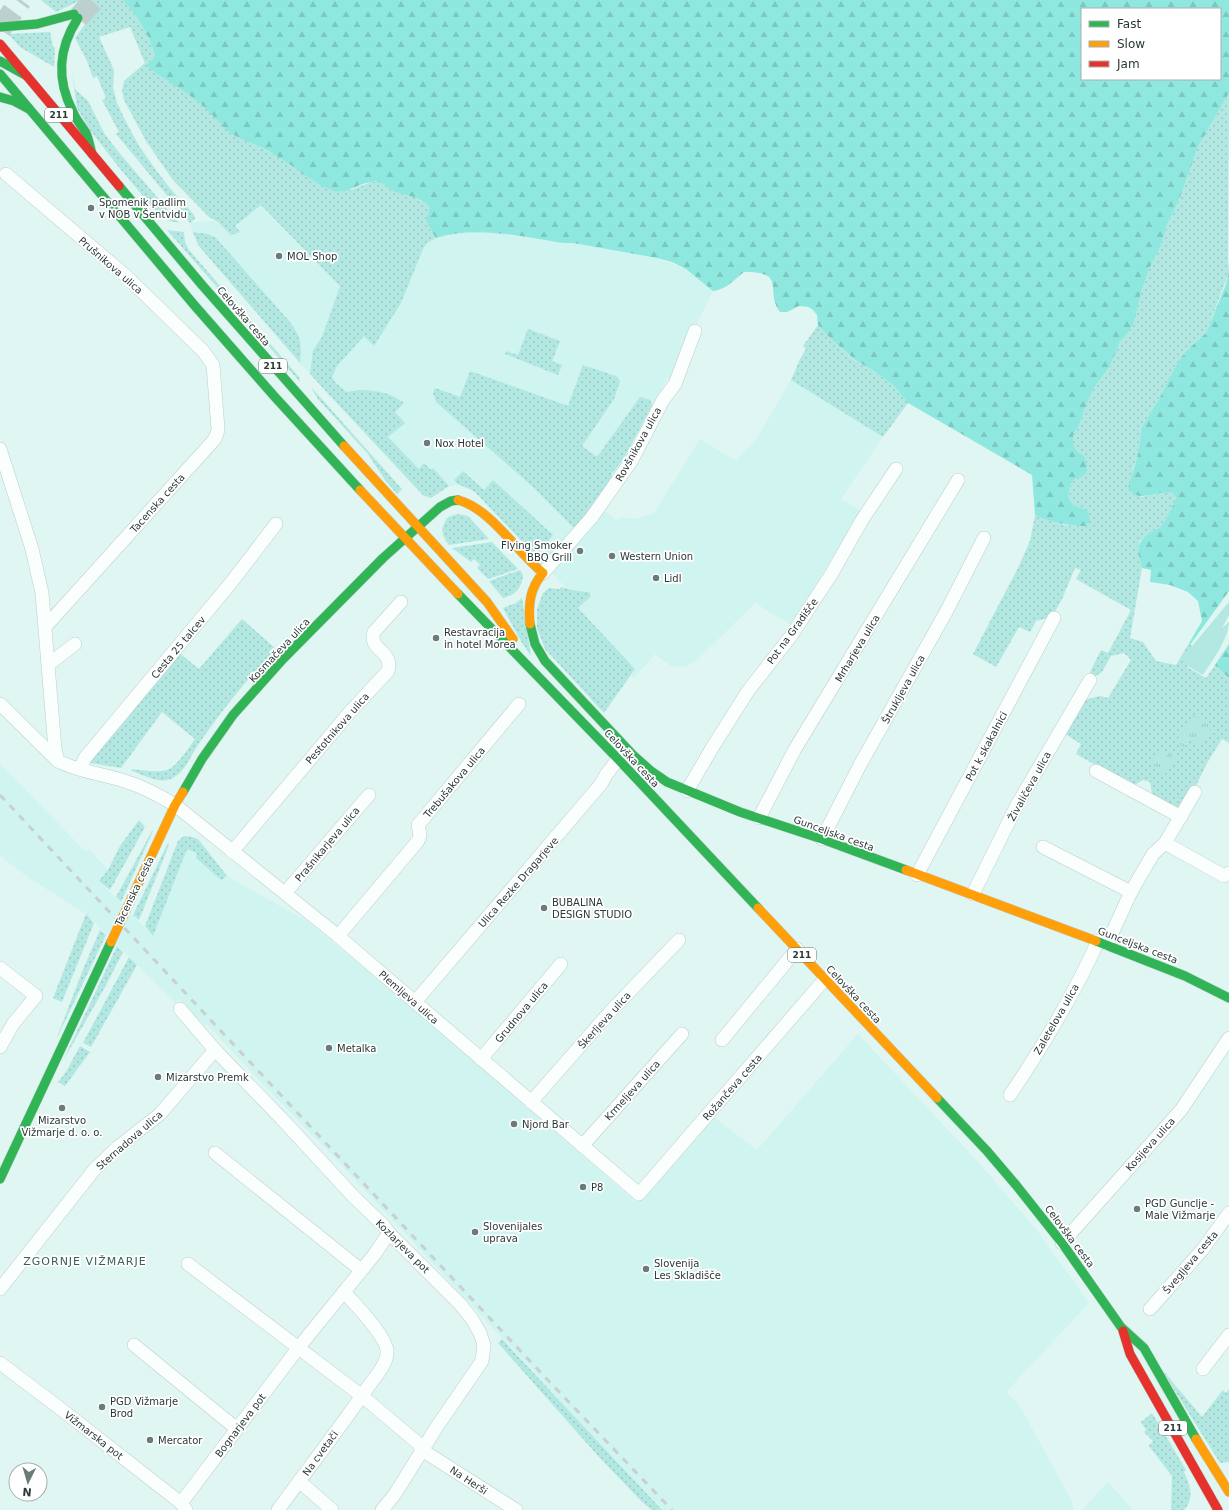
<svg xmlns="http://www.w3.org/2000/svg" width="1229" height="1510" viewBox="0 0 1229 1510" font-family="'DejaVu Sans',sans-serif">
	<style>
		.built { fill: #d0f4f0 }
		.grass { fill: url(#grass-dots) }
		.forest { fill: url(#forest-firs); fill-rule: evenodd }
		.park { fill: url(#park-tufts) }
		.pitch { fill: #b2e8e1 }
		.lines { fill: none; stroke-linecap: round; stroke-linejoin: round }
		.highway-tunnel { stroke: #bcd0cd; stroke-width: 22; stroke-dasharray: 22 11; stroke-linecap: butt }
		.street-casing { stroke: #bccecb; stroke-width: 14 }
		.fast-casing { stroke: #bccecb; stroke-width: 10 }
		.slow-casing { stroke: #bccecb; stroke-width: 10 }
		.jam-casing { stroke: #bccecb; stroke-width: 10 }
		.street { stroke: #fafefd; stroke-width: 13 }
		.fast { stroke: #30b455; stroke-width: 9 }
		.slow { stroke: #ff9f0a; stroke-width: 9 }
		.jam { stroke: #e5322d; stroke-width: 9 }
		.rail { stroke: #c9d0ce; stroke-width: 3; stroke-dasharray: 7 7; stroke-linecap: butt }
		.poi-dot { fill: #6a7b79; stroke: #fff; stroke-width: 1.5 }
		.labels { text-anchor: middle; stroke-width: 3.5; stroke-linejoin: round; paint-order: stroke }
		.shield { fill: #fff; stroke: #6a7473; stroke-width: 1 }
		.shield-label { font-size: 9px; font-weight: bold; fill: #2a3937 }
		.poi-label { font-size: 10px; fill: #2a3937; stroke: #fff; text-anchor: start }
		.street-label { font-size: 10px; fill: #2a3937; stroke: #fff }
		.neighbourhood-label { font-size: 11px; letter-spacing: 1px; fill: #3b5e5a; stroke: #fff }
	</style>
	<defs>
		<pattern id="grass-dots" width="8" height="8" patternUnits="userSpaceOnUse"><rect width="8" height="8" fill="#b2e8e1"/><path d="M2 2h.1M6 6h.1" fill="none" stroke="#99c8c2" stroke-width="1.8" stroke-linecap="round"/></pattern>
		<pattern id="forest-firs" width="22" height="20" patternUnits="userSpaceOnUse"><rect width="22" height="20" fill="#8fe8df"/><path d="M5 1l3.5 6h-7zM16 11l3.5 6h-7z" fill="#7cc8c0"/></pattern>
		<pattern id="park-tufts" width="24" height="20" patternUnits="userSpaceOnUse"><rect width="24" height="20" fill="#b2e8e1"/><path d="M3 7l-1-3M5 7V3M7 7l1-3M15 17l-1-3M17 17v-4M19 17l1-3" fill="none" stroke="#99c8c2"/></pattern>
	</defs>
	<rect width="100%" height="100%" fill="#e0f6f3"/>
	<g class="built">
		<polygon points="261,204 340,286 322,337 313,350 310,374 300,363 301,349 298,335 295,329 221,244 215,238 199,232 193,232 190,223 214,221 221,225 235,226"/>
		<polygon points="474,232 489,232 563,243 573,243 657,258 686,269 713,291 693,331 680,380 667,378 598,509 609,514 617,521 621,517 636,519 654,513 700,439 736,461 755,441 791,380 883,437 841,499 861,511 791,625 755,603 695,662 694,661 687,666 682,667 671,666 655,654 634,678 627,673 575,613 570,592 475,492 460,485 449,486 431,498 424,497 321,387 337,366 364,335 374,345 380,334 391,320 423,249 427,243 436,238 451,234"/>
		<polygon points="0,764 86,852 89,849 108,870 99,881 153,936 187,849 197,853 221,880 227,876 305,920 325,936 393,992 636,1202 711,1115 757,1150 858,1034 979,1163 1036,1229 1089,1303 1006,1392 1018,1403 1072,1501 1074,1510 662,1510 333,1156 252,1073 207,1024 205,1026 179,1000 176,1003 86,914 29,878 0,856"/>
		<polygon points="1108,1482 1133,1510 1082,1510"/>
	</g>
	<g class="grass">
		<path d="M 41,0 L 123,0 C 137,16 151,36 155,57 L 147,66 L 185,91 L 211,112 L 218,122 L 235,135 L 278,156 L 323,186 L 351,190 L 371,182 L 380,182 L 395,191 L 413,196 L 429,206 L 430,229 L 436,238 L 427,243 L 423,249 L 401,303 L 374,346 L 364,336 L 337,366 L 332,377 L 335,382 L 346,392 C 366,388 388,390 404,403 L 395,412 L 405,423 L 388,437 L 419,469 L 424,463 L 431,470 L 433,468 L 449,486 L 431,498 L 423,495 L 310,374 L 313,350 L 322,337 L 340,286 L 261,205 L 235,226 L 240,232 L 231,235 L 218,222 L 209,217 L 172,179 L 146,141 L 124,100 L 122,91 L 124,81 L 145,63 L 130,27 L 99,37 L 114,70 L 113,88 L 117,103 L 125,120 L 139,146 L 156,170 L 169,187 L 194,215 L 195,219 L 190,223 L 116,134 L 119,132 L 102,100 L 106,98 L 97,76 L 93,78 L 87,61 L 75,38 L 85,24 L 97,13 L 77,2 L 56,12 Z"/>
		<polygon points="50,32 53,46 55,48 54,67 20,47 8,34"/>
		<polygon points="71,63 75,89 88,101 104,133 116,149 179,223 166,220 158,214 117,165 90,130 77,108"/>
		<polygon points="1229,93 1228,275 1206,333 1186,351 1170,378 1160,397 1142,427 1138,454 1133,469 1141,497 1168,492 1173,493 1176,498 1171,511 1160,527 1140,541 1138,547 1142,568 1130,638 1143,642 1156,661 1176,665 1189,643 1196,650 1187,667 1206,678 1215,665 1229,678 1229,743 1222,739 1207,763 1194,790 1178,812 1152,794 1150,782 1143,780 1133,786 1076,754 1081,744 1062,732 1084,700 1100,696 1108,698 1131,660 1124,653 1111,656 1102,672 1094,677 1089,674 1101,650 1108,653 1131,610 1076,579 1081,570 1075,568 1062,599 1052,617 1036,621 1030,632 1019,627 996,667 973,654 1018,568 1030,541 1035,515 1064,525 1077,526 1085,509 1074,506 1068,497 1070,485 1076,478 1084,456 1078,452 1073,445 1073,435 1079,426 1085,408 1094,388 1110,366 1120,342 1127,334 1134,323 1141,293 1150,267 1161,246 1167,225 1179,200 1198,147"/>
		<polygon points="167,230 184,232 185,242 189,250 299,377 300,382"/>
		<path d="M 193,232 L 208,234 L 216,238 L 289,321 C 301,336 302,344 300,363 L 198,245 Z"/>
		<polygon points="818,325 831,339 854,360 877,373 894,386 908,403 883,437 791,380 800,359 806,349 803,346"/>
		<polygon points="528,329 560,341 552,361 562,365 558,375 505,354 506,351 518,355"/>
		<polygon points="583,365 616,376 620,381 614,399 582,446 597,457 640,397 650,400 652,405 623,460 611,474 613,479 576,527 572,526 533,487 436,402 433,393 435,388 460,397 470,371 568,406"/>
		<polygon points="311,387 402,489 397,494 385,480 368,454 318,399"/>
		<path d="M 463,471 L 484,490 L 493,480 L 553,535 L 536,556 L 475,492 C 468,487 459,487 454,480 Z"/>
		<path d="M 458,514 L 468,516 L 489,539 L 449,545 C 441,536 440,527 448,517 Z"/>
		<polygon points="492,542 518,569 488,579 477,568 480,565 474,559 471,562 452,548"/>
		<path d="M 520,570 L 523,575 C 522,587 516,595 503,598 L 489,581 Z"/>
		<polygon points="561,587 576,591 589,592 591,596 578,608 635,669 604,713 545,649 537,628 537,609 543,593 549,588 560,589"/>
		<polygon points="522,598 531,656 522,643 503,608 516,603"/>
		<path d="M 242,619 L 276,649 C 248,678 223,709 200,742 C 192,753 186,771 173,778 C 160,785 144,775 132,771 L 131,769 C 142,770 156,773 167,770 C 177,767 189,747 195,739 L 162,712 L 121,768 L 90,763 L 178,652 L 199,669 Z"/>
		<polygon points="139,820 145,827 110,890 99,881 108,870 120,846"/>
		<polygon points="152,831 153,831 121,902 116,897"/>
		<polygon points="184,836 192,837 198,839 227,876 221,880 196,858 197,853 187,849 153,936 145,926 178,841"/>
		<polygon points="168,843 169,845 139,920 133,915"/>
		<polygon points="86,914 94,923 62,1002 53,998"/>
		<polygon points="100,930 106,935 56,1040 84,967"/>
		<polygon points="117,946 123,952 105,987 63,1061"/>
		<polygon points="129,957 137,965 91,1047 83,1043"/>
		<polygon points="80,1046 90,1052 65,1086 58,1082 66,1072"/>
		<polygon points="502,1339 662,1510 652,1510 643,1503 599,1457 498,1343"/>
		<polygon points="1160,1367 1202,1417 1223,1390 1226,1393 1229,1389 1229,1462 1220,1463"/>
		<path d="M 1152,1413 L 1186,1470 L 1184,1472 C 1190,1485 1195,1498 1184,1510 L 1171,1510 L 1172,1476 L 1149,1446 L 1153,1441 L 1144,1432 L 1146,1430 L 1141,1422 Z"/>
	</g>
	<g class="forest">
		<path d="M 123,0 L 1229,0 L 1229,93 L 1198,147 L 1179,200 L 1167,225 L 1161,246 L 1150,267 L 1141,293 L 1134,323 L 1127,334 L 1120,342 L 1110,366 L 1094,388 L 1085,408 L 1079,426 L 1073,435 L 1073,445 L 1078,452 L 1084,456 L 1087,467 L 1086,474 L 1081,477 L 1076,478 L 1070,485 L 1068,497 L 1074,506 C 1086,509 1088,508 1090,521 L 1085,526 C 1067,526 1051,522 1035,515 L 1032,475 L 908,403 L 894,386 L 877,373 L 855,360 L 831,339 L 818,325 L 817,315 L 812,309 L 808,307 L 799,306 L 787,312 L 780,312 C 764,290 788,272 744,272 C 735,279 726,290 713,291 L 686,269 L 672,262 L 657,258 L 573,243 L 563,243 C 521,237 478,225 436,238 C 433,233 428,226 427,220 C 427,215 430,212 429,206 C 415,195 411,197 396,192 C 387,189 383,180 372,182 C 357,183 349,195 332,190 C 316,185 295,167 280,158 C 266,148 249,143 234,135 C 221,127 213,114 201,104 C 184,90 164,79 146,66 L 155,57 C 151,36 137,16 123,0 ZM 1082,9 L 1220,9 L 1220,79 L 1082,79 Z"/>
		<path d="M 1229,261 L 1229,591 L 1190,645 L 1189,643 L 1202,621 L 1198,601 L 1188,592 L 1170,585 L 1150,582 L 1151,570 L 1142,568 C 1138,551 1134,544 1150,533 C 1154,531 1158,529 1161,526 C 1167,518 1172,508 1176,498 L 1173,493 C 1156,490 1141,504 1128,489 L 1138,454 L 1142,427 L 1160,397 L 1177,364 L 1186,351 L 1206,333 L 1226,284 L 1228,275 Z"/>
		<polygon points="1229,644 1229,678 1215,665"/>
	</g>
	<g class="park">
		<polygon points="1194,715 1212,727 1201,745 1190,738 1183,747 1176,742"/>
		<polygon points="1159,751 1166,756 1169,753 1176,758 1166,774 1150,763"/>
	</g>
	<path class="pitch" d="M 1229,602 L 1229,615 L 1222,628 L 1229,622 C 1229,638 1212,661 1203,675 L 1182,663 L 1193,645 Z"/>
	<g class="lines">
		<g class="highway-tunnel">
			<polyline points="78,18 94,0"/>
			<polyline points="0,29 21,0"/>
		</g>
		<g class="street-casing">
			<g id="street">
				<polyline points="6,174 125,275 203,351 213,365 218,429 217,434 214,440 46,626"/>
				<path d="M 0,449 L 32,549 L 42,593 L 55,749 L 58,761 C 81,773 107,774 130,783 C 146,788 160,796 175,805 L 338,936 L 639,1194 L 825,979"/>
				<polyline points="543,573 592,517 632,460 663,400 675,384 695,331"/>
				<polyline points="49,664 75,644"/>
				<polyline points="0,704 58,761"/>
				<polyline points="80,769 85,758 230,584 276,524"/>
				<polyline points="1096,771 1181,817"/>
				<polyline points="687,791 712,748 748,691 791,636 832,573 862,520 896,469"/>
				<polyline points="759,818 795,749 958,480"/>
				<polyline points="822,839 861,763 945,614 984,538"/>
				<polyline points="1165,843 1224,876 1229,873"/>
				<polyline points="1043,847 1131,892"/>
				<path d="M 232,852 L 350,712 L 388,671 C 394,650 368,651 374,632 L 401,602"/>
				<polyline points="917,875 1054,618"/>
				<polyline points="285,893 369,795"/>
				<polyline points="973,894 1017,805 1090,680"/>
				<polyline points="338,936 418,841 420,835 418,825 519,704"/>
				<polyline points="1107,944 1131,892 1153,854 1165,843 1195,792"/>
				<polyline points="0,968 36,996 13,1024 0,1047"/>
				<polyline points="415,1002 601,784 606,775 618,759"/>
				<polyline points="180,1009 215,1050 281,1118 353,1196 384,1226 389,1233 460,1304 472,1319 480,1333 484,1345 482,1361 436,1428 395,1494 382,1510"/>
				<polyline points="722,1040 797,949"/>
				<polyline points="481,1059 561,964"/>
				<path d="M 1010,1095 C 1043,1046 1074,995 1098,941"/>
				<polyline points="531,1102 610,1012 679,940"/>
				<polyline points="582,1146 682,1034"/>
				<polyline points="215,1153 361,1270"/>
				<polyline points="1062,1243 1181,1110 1229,1038"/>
				<polyline points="188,1264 362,1396 419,1444 422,1450 516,1510"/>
				<polyline points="0,1289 94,1170 118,1147 160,1114 215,1050"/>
				<polyline points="1150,1309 1203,1249 1229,1213"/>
				<polyline points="134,1345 237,1429"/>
				<polyline points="0,1363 57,1406 181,1503 186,1510"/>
				<polyline points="1203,1369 1229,1335"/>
				<polyline points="299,1481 332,1510"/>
				<polyline points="181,1503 299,1347 374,1255 389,1233"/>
				<path d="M 278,1510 C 308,1469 339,1429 368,1387 C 374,1378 387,1365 387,1353 C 389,1339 355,1304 344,1292"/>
			</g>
		</g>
		<g class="fast-casing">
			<g id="fast">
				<path d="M 78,18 C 58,49 56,79 73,112 C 76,120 82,126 86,133 C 89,140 90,147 92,154"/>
				<polyline points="0,27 37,24 74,14"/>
				<polyline points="0,61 27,76"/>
				<polyline points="0,74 195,306 274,396 360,490"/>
				<polyline points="0,97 14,101 29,109"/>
				<polyline points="119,186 202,285 344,446"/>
				<polyline points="458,594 618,759 758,908"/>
				<polyline points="530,624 535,644 545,661 633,755 651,771 667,782 740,812 822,839 906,870"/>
				<polyline points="183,792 202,759 233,715 283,659 383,558 440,507 451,501 458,500"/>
				<polyline points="1096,941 1185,976 1229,998"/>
				<polyline points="937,1098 987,1151 1016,1185 1062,1243 1121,1327 1144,1348 1196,1439"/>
				<polyline points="0,1179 111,942"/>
			</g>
		</g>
		<g class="slow-casing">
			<g id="slow">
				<polyline points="344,446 487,602 513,639"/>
				<polyline points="360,490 458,594"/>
				<path d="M 458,500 C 490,508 517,552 543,573 C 530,588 528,604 530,624"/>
				<polyline points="906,870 1096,941"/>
				<polyline points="758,908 937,1098"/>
				<polyline points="111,942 175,805 183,792"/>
				<polyline points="1196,1439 1229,1492"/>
			</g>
		</g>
		<g class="jam-casing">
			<g id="jam">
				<polyline points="0,44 119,186"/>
				<polyline points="1123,1331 1130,1354 1218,1510"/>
			</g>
		</g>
		<use href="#street" class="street"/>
		<use href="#fast" class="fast"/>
		<use href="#slow" class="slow"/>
		<use href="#jam" class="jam"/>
		<polyline class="rail" points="0,795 543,1375 672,1510"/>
	</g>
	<g class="poi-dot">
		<circle cx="91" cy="208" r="4"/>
		<circle cx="279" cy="256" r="4"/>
		<circle cx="427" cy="443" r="4"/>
		<circle cx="580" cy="551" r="4"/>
		<circle cx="612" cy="556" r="4"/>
		<circle cx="656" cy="578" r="4"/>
		<circle cx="436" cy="638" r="4"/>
		<circle cx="544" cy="908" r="4"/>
		<circle cx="329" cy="1048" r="4"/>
		<circle cx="158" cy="1077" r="4"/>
		<circle cx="62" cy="1108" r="4"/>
		<circle cx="514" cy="1124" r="4"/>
		<circle cx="583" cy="1187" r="4"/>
		<circle cx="1137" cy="1209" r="4"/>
		<circle cx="475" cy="1232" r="4"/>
		<circle cx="646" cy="1269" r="4"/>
		<circle cx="102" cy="1407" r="4"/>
		<circle cx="150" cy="1440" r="4"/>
	</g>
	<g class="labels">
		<g class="shield">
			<rect x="45" y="108" width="28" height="14" rx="3"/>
			<rect x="259" y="359" width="28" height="14" rx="3"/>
			<rect x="788" y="948" width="28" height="14" rx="3"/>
			<rect x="1159" y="1421" width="28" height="14" rx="3"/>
		</g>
		<g class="shield-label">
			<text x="59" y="118">211</text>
			<text x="273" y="369">211</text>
			<text x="802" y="958">211</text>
			<text x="1173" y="1431">211</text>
		</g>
		<g class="poi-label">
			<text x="99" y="206">Spomenik padlim<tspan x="99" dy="12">v NOB v Šentvidu</tspan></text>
			<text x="287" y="260">MOL Shop</text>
			<text x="435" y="447">Nox Hotel</text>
			<text x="572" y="549" text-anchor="end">Flying Smoker<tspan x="572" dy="12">BBQ Grill</tspan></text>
			<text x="620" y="560">Western Union</text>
			<text x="664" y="582">Lidl</text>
			<text x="444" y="636">Restavracija<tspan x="444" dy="12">in hotel Morea</tspan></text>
			<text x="552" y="906">BUBALINA<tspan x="552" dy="12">DESIGN STUDIO</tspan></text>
			<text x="337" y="1052">Metalka</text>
			<text x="166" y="1081">Mizarstvo Premk</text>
			<text x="62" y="1124" text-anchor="middle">Mizarstvo<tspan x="62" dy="12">Vižmarje d. o. o.</tspan></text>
			<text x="522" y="1128">Njord Bar</text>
			<text x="591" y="1191">P8</text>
			<text x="1145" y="1207">PGD Gunclje -<tspan x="1145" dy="12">Male Vižmarje</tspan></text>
			<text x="483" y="1230">Slovenijales<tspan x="483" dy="12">uprava</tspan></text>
			<text x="654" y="1267">Slovenija<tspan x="654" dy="12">Les Skladišče</tspan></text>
			<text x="110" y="1405">PGD Vižmarje<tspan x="110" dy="12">Brod</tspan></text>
			<text x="158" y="1444">Mercator</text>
		</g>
		<g class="street-label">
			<text transform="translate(111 265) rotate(41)" y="4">Prušnikova ulica</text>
			<text transform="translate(244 316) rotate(49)" y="4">Celovška cesta</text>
			<text transform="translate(638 444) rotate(-61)" y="4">Rovšnikova ulica</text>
			<text transform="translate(157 503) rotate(-48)" y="4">Tacenska cesta</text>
			<text transform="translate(792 631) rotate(-54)" y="4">Pot na Gradišče</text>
			<text transform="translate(178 647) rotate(-50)" y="4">Cesta 25 talcev</text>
			<text transform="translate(857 648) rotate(-59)" y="4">Mrharjeva ulica</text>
			<text transform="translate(279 650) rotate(-47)" y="4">Kosmačeva ulica</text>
			<text transform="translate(903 689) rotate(-61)" y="4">Štrukljeva ulica</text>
			<text transform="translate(337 728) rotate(-49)" y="4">Pestotnikova ulica</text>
			<text transform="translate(986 746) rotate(-62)" y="4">Pot k skakalnici</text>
			<text transform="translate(632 758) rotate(47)" y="4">Celovška cesta</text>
			<text transform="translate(454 782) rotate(-50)" y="4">Trebušakova ulica</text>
			<text transform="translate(1029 786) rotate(-61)" y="4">Živaličeva ulica</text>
			<text transform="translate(834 833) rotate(20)" y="4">Gunceljska cesta</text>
			<text transform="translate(327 844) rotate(-50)" y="4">Prašnikarjeva ulica</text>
			<text transform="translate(518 882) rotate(-49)" y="4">Ulica Rezke Dragarjeve</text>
			<text transform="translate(134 891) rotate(-64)" y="4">Tacenska cesta</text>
			<text transform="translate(1138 945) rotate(21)" y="4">Gunceljska cesta</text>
			<text transform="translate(854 994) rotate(47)" y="4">Celovška cesta</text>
			<text transform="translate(409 997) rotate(41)" y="4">Plemljeva ulica</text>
			<text transform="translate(521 1012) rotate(-50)" y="4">Grudnova ulica</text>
			<text transform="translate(1056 1019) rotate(-60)" y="4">Zaletelova ulica</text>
			<text transform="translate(604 1020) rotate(-48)" y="4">Škerljeva ulica</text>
			<text transform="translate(732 1087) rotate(-49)" y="4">Rožančeva cesta</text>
			<text transform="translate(632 1090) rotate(-48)" y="4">Krmeljeva ulica</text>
			<text transform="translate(129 1140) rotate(-41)" y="4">Sternadova ulica</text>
			<text transform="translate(1150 1144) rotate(-48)" y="4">Kosijeva ulica</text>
			<text transform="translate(1070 1236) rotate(53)" y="4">Celovška cesta</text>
			<text transform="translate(403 1246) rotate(45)" y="4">Kozlarjeva pot</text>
			<text transform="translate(1190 1262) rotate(-50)" y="4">Švegljeva cesta</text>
			<text transform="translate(240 1425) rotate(-53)" y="4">Bognarjeva pot</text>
			<text transform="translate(94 1435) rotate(38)" y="4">Vižmarska pot</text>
			<text transform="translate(320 1453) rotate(-54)" y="4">Na cvetači</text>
			<text transform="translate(469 1480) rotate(33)" y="4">Na Herši</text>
		</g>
		<g class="neighbourhood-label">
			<text x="85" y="1265">ZGORNJE VIŽMARJE</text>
		</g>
	</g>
	<rect x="1081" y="8" width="140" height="72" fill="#ffffff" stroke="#aab0af"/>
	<rect x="1089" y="21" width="20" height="6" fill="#30b455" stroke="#aab0af"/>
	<text x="1117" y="28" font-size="12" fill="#2a3937">Fast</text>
	<rect x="1089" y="41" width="20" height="6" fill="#ff9f0a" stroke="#aab0af"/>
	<text x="1117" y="48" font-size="12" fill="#2a3937">Slow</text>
	<rect x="1089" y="61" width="20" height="6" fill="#e5322d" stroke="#aab0af"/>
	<text x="1117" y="68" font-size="12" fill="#2a3937">Jam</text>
	<g transform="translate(28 1482) rotate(185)"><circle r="19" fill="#ffffff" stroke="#aab0af"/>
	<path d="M0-3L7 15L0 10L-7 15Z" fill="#6a7b79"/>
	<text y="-6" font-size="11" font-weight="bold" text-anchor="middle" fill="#2a3937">N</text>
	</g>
</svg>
